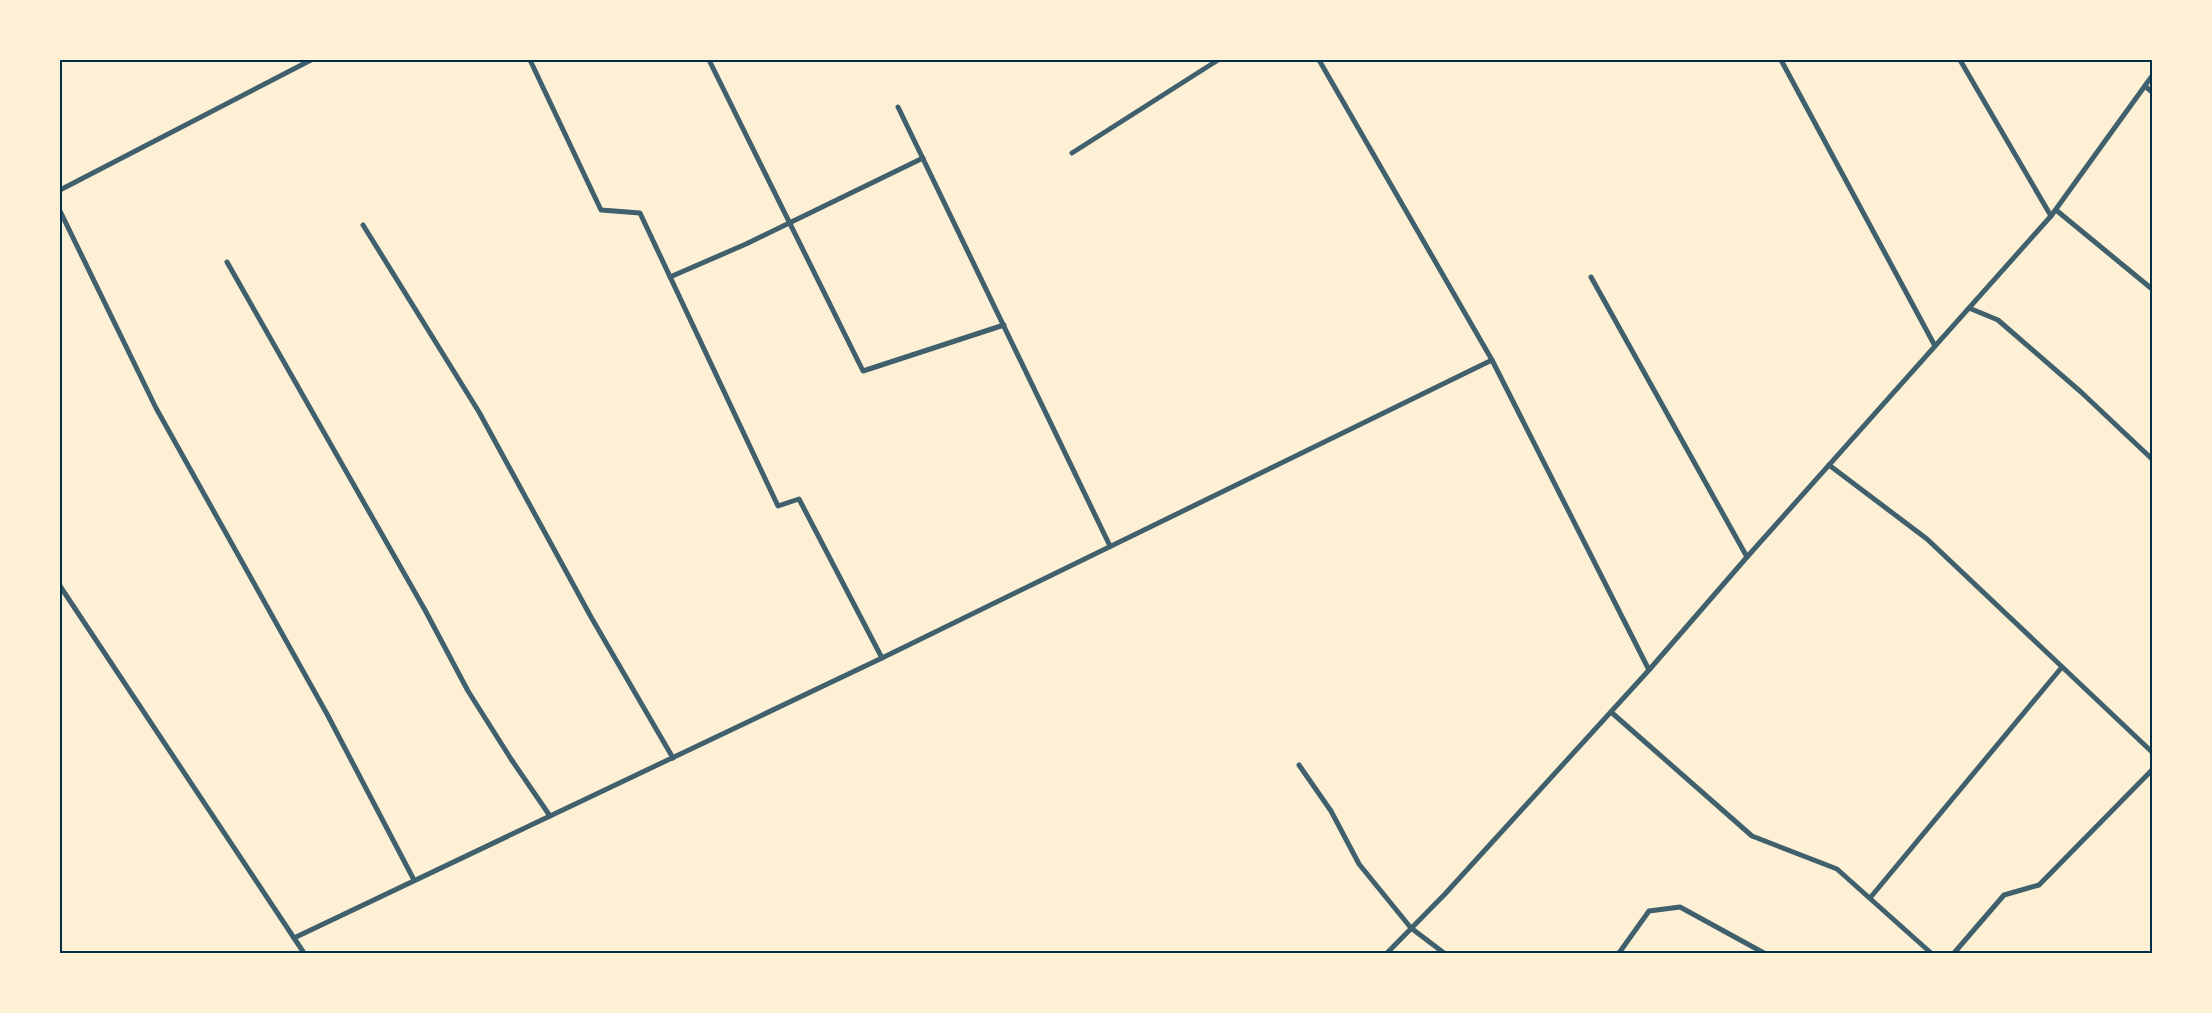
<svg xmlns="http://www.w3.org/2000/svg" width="2212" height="1013" viewBox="0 0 2212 1013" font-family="Barlow,sans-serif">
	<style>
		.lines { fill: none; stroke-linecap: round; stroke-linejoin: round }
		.minor { stroke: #3f606c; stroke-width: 5 }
		.neatline { fill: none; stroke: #003049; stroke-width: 2 }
	</style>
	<rect width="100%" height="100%" fill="#fdf0d5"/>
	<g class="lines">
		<g class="minor">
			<polyline points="530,60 601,210 640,213 778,506 799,499 882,658"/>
			<polyline points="709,60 863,371 1004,325"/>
			<polyline points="1319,60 1492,360 1649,670"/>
			<polyline points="1781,60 1935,346"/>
			<polyline points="1960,60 2051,216"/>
			<polyline points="2145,86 2152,92"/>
			<polyline points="898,107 1110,546"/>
			<polyline points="1072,153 1218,60"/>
			<polyline points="60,190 311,60"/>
			<polyline points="2056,210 2152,289"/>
			<polyline points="60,211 156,408 327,714 414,880"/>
			<polyline points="363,225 479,412 591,617 673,758"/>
			<polyline points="227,262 425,610 468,691 511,759 550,816"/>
			<polyline points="670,277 746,244 923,158"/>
			<polyline points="1591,277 1747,557"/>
			<polyline points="1969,308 1998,320 2081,392 2152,459"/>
			<polyline points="1829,465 1927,539 2152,752"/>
			<polyline points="60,586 304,953"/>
			<polyline points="1611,712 1752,836 1837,869 1931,953"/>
			<polyline points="1299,765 1331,811 1359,864 1411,928 1444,953"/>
			<polyline points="1870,898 2062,667"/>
			<polyline points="294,938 882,658 1492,360"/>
			<polyline points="1387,953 1445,894 1649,670 1747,557 2051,216 2152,76"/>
			<polyline points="1619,953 1649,911 1680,907 1764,953"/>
			<polyline points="1954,953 2004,895 2039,885 2152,770"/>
		</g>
	</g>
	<rect width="2212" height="1013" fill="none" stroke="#fdf0d5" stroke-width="122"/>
	<rect x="61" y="61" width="2090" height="891" class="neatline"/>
</svg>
